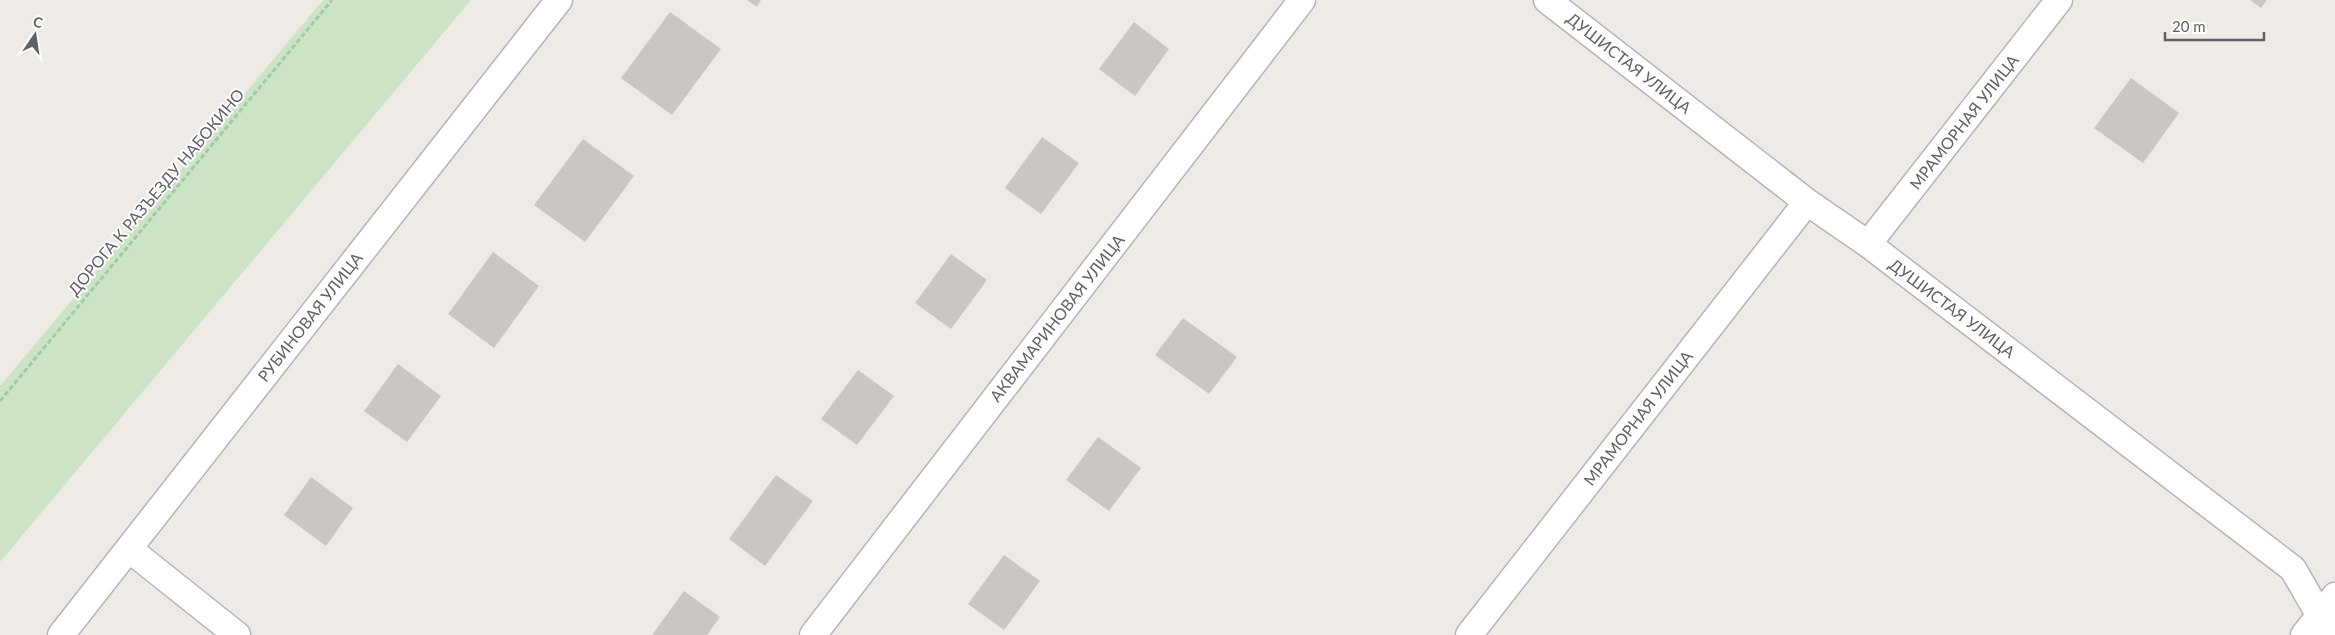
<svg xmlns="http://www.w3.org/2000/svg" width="2335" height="635" viewBox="0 0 2335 635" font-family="Lato,sans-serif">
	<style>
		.green { fill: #cce3c6 }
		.building { fill: #cac6c3 }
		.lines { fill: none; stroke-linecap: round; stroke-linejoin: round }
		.street-casing { stroke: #b2b4b7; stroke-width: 29 }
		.path { stroke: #a3c8a7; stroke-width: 3; stroke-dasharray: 5 2.5; stroke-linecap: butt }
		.street { stroke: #fff; stroke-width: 26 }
		.labels { text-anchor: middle; stroke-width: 4; stroke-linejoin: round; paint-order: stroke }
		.street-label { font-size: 16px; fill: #5e6265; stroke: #fff }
	</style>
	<rect width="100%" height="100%" fill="#eeebe7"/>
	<polygon class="green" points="323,0 471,0 0,562 0,386"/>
	<g class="building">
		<polygon points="747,0 761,0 757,7"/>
		<polygon points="2250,0 2267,0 2261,8"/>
		<polygon points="670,12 721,49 672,115 621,78"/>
		<polygon points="1134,22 1169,49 1135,96 1099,69"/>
		<polygon points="2131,78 2179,113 2143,163 2094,128"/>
		<polygon points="1042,137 1079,163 1041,214 1005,188"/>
		<polygon points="583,139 634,176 585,242 534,205"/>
		<polygon points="493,252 539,286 494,348 448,314"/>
		<polygon points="951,254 987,280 951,329 915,303"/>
		<polygon points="1183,318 1237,357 1209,394 1155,355"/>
		<polygon points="398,364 441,396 407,442 364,411"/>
		<polygon points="858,370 894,396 857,445 821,419"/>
		<polygon points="1098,437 1141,468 1109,511 1066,480"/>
		<polygon points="776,475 813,501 765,566 729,539"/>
		<polygon points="311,477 353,508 326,546 284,515"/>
		<polygon points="1004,555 1040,581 1004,630 968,604"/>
		<polygon points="684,591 720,617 707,635 652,635"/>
	</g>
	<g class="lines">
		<g class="street-casing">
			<g id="street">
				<polyline points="1547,0 1807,202 1868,244 2293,569 2320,616 2335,635"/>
				<polyline points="1868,244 2059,0"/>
				<polyline points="129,549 237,635"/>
				<polyline points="61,635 559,0"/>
				<polyline points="813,635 1302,0"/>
				<polyline points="1469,635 1807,202"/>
				<polyline points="2304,635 2335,596"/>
			</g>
		</g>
		<polyline class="path" points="0,401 332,0"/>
		<use href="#street" class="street"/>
	</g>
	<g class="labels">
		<g class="street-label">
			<text transform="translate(1629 63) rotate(38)" y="6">ДУШИСТАЯ УЛИЦА</text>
			<text transform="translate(1964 122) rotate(-52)" y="6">МРАМОРНАЯ УЛИЦА</text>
			<text transform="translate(156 192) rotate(-50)" y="6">ДОРОГА К РАЗЪЕЗДУ НАБОКИНО</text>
			<text transform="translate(1952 308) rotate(37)" y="6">ДУШИСТАЯ УЛИЦА</text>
			<text transform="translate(310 317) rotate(-52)" y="6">РУБИНОВАЯ УЛИЦА</text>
			<text transform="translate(1057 318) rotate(-52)" y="6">АКВАМАРИНОВАЯ УЛИЦА</text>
			<text transform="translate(1638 418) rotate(-52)" y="6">МРАМОРНАЯ УЛИЦА</text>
		</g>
	</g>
	<g transform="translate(35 35) rotate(13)" stroke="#ffffff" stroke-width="4" paint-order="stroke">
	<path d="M0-4L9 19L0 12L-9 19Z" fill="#5e6265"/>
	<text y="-8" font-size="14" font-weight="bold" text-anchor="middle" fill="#5e6265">С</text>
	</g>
	<path d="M2165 32v8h99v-8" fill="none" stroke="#5e6265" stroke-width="2.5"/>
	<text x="2172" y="32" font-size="15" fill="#5e6265" stroke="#ffffff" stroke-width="4" paint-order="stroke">20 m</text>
</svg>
